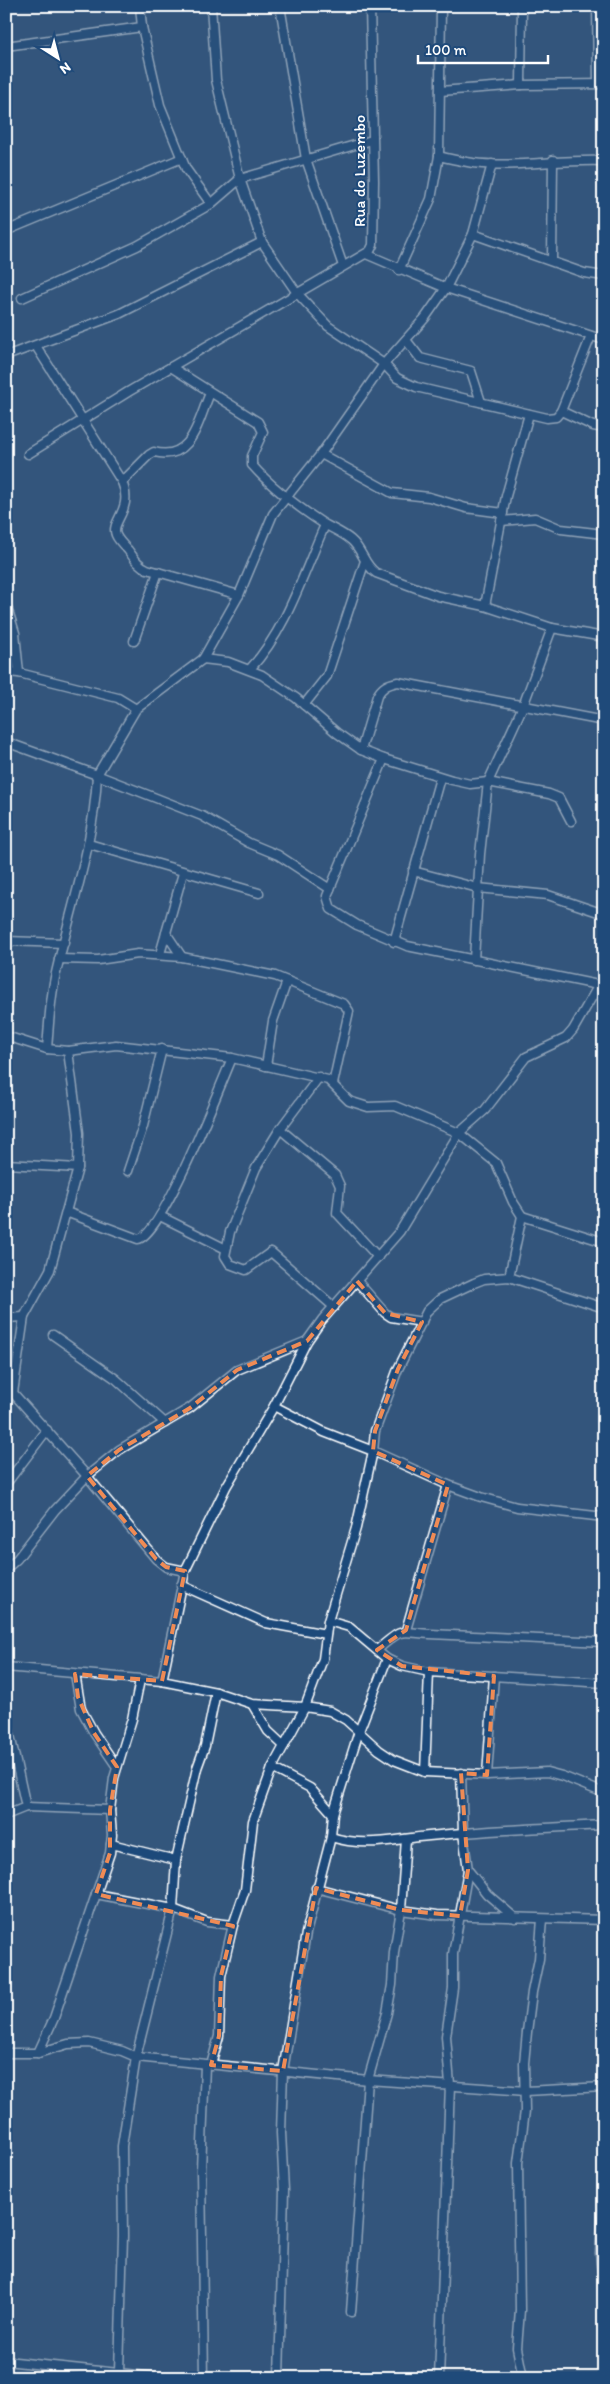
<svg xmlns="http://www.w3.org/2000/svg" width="610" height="2384" viewBox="0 0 610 2384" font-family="Itim,sans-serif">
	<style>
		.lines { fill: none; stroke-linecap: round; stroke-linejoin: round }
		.street-casing { stroke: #fff; stroke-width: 11 }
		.street { stroke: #1f4a7a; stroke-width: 8 }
		.marked { fill: none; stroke: #ef8b55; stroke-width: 4; stroke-dasharray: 10 6; stroke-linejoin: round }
		.labels { text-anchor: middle; stroke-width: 4; stroke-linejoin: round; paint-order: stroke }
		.street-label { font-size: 16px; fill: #fff; stroke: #1f4a7a }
	</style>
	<rect width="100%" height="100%" fill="#33567c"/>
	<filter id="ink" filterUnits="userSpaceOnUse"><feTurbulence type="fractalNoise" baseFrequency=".02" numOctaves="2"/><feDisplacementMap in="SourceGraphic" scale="10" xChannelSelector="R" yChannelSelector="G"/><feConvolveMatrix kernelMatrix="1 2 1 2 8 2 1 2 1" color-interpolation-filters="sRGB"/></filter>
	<g filter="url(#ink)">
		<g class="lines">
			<g class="street-casing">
				<g id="street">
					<polyline points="140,6 142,27 160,105 186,169 211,204"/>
					<polyline points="211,6 216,80 240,179 262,242 297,293 328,326 384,364 397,378 416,387 547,418 556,417 561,411 591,336"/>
					<polyline points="280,6 306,159 343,266"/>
					<polyline points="597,6 598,84"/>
					<polyline points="6,46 142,27"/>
					<polyline points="521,85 522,6"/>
					<polyline points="440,91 521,85 604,84"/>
					<polyline points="439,156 441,6"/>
					<polyline points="8,230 182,158"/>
					<polyline points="473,234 584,273 604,276"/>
					<polyline points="366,254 446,288 604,340"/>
					<polyline points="552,261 553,160"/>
					<path d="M 399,270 L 431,199 L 439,156 C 450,159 461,161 473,163 C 514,168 561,159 604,161"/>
					<polyline points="22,298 137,246 211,204 240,179 372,140"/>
					<polyline points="406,340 420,358 471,371 481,402"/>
					<path d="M 36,346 L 122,482 C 134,510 110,521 116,535 C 118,540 124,546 128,550 C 134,558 138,565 147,569 L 239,595"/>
					<polyline points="6,356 119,314 262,242"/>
					<path d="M 171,367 L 258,422 L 263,432 L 252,456 L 252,465 C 272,488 298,507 324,524 C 333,529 343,533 351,540 C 362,549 364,565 376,573 L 438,596 L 485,606 L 552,628"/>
					<polyline points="561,411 593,426 604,428"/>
					<polyline points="28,454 128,392 370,251 373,245 374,181 370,6"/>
					<polyline points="321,454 392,493 429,497 466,508 503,513"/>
					<path d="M 122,482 L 149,455 L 154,452 C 192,462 198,421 210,393"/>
					<polyline points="501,521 535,518 561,529 604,534"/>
					<polyline points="6,604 15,633 19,673 118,698 136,709"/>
					<polyline points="485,606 506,496 529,414"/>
					<polyline points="134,641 158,572"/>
					<polyline points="203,659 228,662 262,675 296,698 337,733 361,750 384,759 452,780 470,784 488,782 549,794 559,798 571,821"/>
					<path d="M 250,669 C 287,629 303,574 325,525"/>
					<polyline points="6,672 19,673"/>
					<polyline points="304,705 327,676 365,561"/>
					<path d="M 6,742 L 97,775 C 94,844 71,907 56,973 C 50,998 49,1024 47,1049"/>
					<path d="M 361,750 L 377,696 C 382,687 387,684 398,682 L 604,721"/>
					<polyline points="384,759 327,896 331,909 357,925 407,946 598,985"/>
					<polyline points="89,844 259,893"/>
					<polyline points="413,871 478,888 548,895 604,914"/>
					<polyline points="330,889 278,855 249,843 202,816 97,775 136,709 203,659 239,595 273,514 321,454 384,364 425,318 446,288 473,234 492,164"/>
					<polyline points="166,933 182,957"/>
					<polyline points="6,941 64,943"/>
					<polyline points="394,942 440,778"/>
					<polyline points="160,954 183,873"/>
					<polyline points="59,959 98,960 138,954 182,957 275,976 344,1004 349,1011 333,1084"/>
					<polyline points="474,960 480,854 488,782 523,706 552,628 604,637"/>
					<polyline points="6,1036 47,1049 68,1051 116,1045 232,1058 328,1080 349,1101 368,1107 395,1106 459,1133 496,1163 513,1202 522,1216 604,1242"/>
					<polyline points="266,1066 273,1021 287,981"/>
					<polyline points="319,1077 280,1129 256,1168 230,1232 225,1256 230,1264 246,1270 271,1252 334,1307"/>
					<polyline points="280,1129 335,1175 340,1186 337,1213 378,1257"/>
					<polyline points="6,1164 78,1168"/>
					<polyline points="128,1171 143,1126 162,1049"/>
					<path d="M 66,1212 L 138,1239 C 161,1237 221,1084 232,1058"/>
					<polyline points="160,1216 226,1249"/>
					<polyline points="509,1277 522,1216"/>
					<polyline points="357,1281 385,1313 391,1317 422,1322"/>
					<polyline points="6,1318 24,1317"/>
					<polyline points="53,1335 116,1379 165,1423"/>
					<polyline points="13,1393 24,1317 50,1270 78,1168 79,1133 68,1051"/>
					<polyline points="6,1394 13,1393 87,1476 156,1559 166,1567 185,1571"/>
					<polyline points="274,1406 324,1432 373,1451 448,1485 481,1497 517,1507 604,1517"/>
					<polyline points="6,1484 47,1430"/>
					<polyline points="6,1569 17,1559 55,1510 87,1476 119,1450 190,1408 237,1370 307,1341"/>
					<polyline points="181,1585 266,1623 326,1634"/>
					<polyline points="328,1621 349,1627 387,1659 402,1666 429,1672 604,1683"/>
					<polyline points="406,1630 448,1485"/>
					<path d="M 377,1650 C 404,1627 397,1632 430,1634 L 604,1642"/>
					<polyline points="6,1667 162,1681 216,1692 252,1704 305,1707 330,1711 346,1720 379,1750 394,1760 425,1772 487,1775 547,1772 562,1776 604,1793"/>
					<polyline points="75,1674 81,1709 94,1733 117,1767"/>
					<polyline points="162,1681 185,1571 226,1487 274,1406 307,1341 322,1320 400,1231 459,1133 485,1110 526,1057 566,1038 573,1030 604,976"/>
					<polyline points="252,1704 268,1731 284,1746"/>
					<polyline points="6,1717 26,1807 6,1815"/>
					<polyline points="272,1768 310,1788 333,1814"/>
					<polyline points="425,1772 429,1672"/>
					<polyline points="487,1775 494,1676"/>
					<polyline points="26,1807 110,1810"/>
					<path d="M 331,1837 C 366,1848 394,1839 429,1836 C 487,1830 546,1828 604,1825"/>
					<polyline points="111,1844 176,1860"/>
					<polyline points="468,1870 487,1894 515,1918"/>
					<polyline points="316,1888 401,1910 437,1915 604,1920"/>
					<polyline points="96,1894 173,1909 207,1922 233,1925"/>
					<polyline points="6,2053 38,2053 68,2044 89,2043 122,2051 136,2057 368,2080 526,2091 604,2087"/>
					<polyline points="38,2053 54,2018 110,1853 112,1835 110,1810 114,1778 132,1719 140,1680"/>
					<polyline points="211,2065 219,2036 221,1976 233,1925 245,1890 253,1821 272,1768 305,1707 323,1659 328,1621 356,1528 373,1451 375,1431 398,1369 427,1311 440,1299 474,1283 484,1279 509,1277 604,1308"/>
					<polyline points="604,2194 600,2253 604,2296"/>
					<polyline points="351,2312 368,2080 387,2013 392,1985 394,1952 401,1910 406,1839"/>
					<polyline points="6,2361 165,2378"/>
					<polyline points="119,2372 123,2236 122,2146 136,2057 173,1909 176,1860 197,1768 205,1746 216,1692"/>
					<polyline points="204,2378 201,2170 205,2065"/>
					<polyline points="279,2378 284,2190 281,2133 283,2071 306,1933 331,1837 333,1814 359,1731 387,1659"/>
					<polyline points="439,2378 450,2085 446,2036 453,1988 453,1954 468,1870 463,1833 461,1773"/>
					<polyline points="523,2378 517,2348 520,2310 518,2163 525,2111 524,2063 527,2032 532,1992 539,1959 542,1919"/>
				</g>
			</g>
			<use href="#street" class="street"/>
		</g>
	</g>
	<path d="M0 0H610V2384H0ZM 357,1281 L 385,1313 L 422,1322 L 398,1369 L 375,1431 L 373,1451 L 448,1485 L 406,1630 L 377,1650 L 402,1666 L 494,1676 L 487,1775 L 461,1773 L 468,1870 L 460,1916 L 401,1910 L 316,1888 L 283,2071 L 211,2065 L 219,2036 L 221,1976 L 233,1926 L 96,1894 L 110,1853 L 110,1810 L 117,1767 L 94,1733 L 78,1697 L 75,1674 L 162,1681 L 185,1571 L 166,1567 L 156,1559 L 87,1476 L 119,1450 L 190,1408 L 237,1370 L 307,1341 Z" fill="#33567c" fill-opacity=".55" fill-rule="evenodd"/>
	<path class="marked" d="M 357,1281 L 385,1313 L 422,1322 L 398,1369 L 375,1431 L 373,1451 L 448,1485 L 406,1630 L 377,1650 L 402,1666 L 494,1676 L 487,1775 L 461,1773 L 468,1870 L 460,1916 L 401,1910 L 316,1888 L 283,2071 L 211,2065 L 219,2036 L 221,1976 L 233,1926 L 96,1894 L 110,1853 L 110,1810 L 117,1767 L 94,1733 L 78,1697 L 75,1674 L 162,1681 L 185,1571 L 166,1567 L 156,1559 L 87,1476 L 119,1450 L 190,1408 L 237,1370 L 307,1341 Z"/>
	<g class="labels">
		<g class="street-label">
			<text transform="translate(359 171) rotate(-90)" y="6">Rua do Luzembo</text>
		</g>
	</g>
	<rect width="610" height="2384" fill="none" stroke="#1f4a7a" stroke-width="25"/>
	<rect x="12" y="12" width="585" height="2359" fill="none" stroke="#fff" stroke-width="2" filter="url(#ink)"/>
	<g transform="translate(58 58) rotate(144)" stroke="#1f4a7a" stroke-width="4" paint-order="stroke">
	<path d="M0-4L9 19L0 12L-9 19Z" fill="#ffffff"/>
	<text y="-8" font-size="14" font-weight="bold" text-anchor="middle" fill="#ffffff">N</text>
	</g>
	<path d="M418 55v8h130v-8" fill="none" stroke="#ffffff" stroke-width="2.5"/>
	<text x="425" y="55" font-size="15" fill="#ffffff" stroke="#1f4a7a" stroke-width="4" paint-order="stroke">100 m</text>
</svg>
